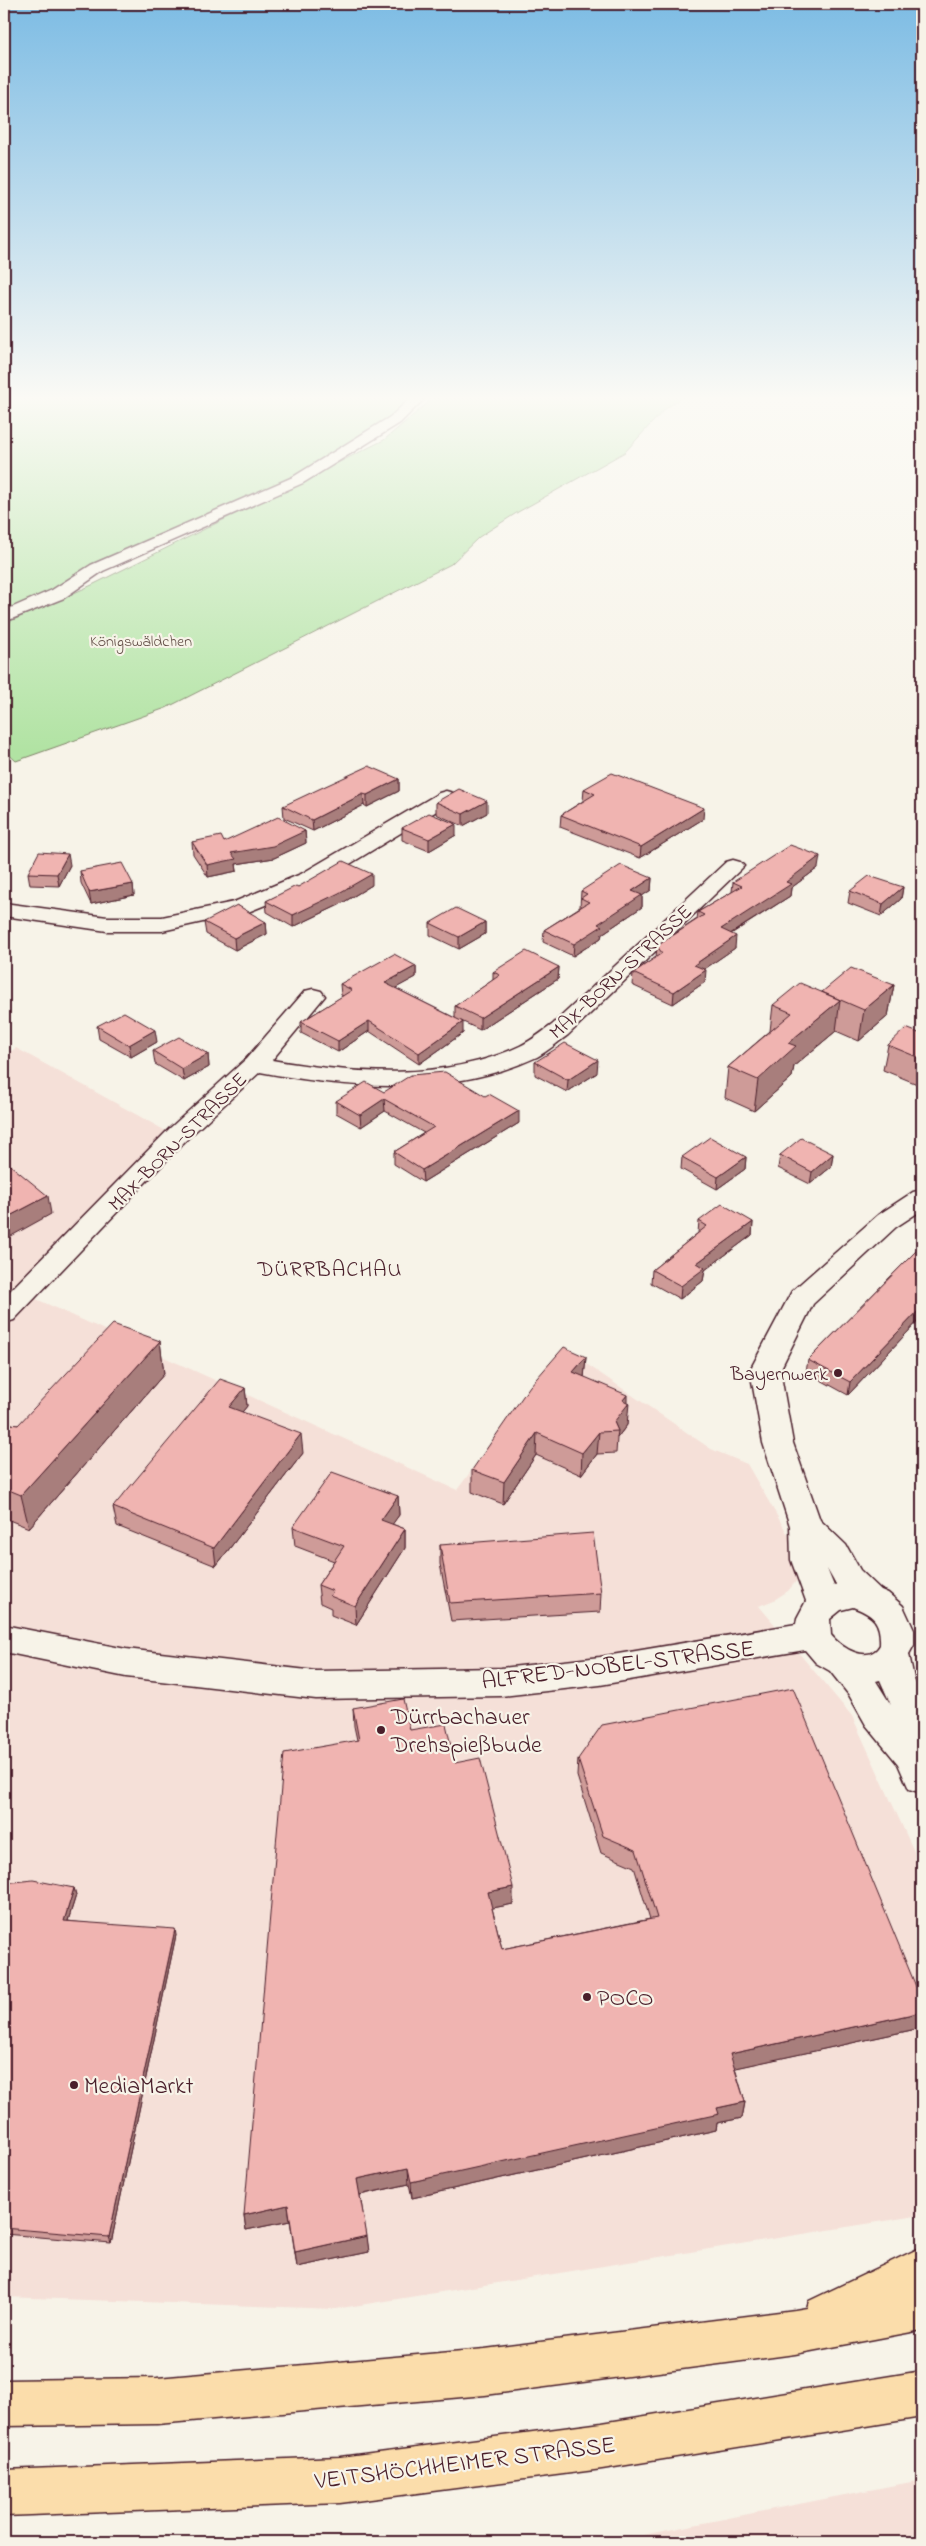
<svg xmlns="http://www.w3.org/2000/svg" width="926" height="2546" viewBox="0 0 926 2546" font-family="'Indie Flower',sans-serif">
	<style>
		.built { fill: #f5e0d8 }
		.green { fill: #b1e3a3; stroke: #7e8167 }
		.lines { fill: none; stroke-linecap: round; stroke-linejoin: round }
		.minor-casing { stroke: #4a1f2b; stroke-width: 3 }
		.highway-casing { stroke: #4a1f2b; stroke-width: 3 }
		.minor { fill: #f7f3e8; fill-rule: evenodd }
		.highway { fill: #fbddab; fill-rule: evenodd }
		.wall { fill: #ce9b98; stroke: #4a1f2b }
		.shaded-wall { fill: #a87e7c; stroke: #4a1f2b }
		.building { fill: #f0b4b1; stroke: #4a1f2b }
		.poi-dot { fill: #4a1f2b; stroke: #f7f3e8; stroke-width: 2 }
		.labels { text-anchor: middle; stroke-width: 4.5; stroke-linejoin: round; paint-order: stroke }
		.far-park-label { font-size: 16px; fill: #645049; stroke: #f7f3e8 }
		.street-label { font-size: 20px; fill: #4a1f2b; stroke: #f7f3e8 }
		.poi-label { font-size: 20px; fill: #4a1f2b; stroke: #f7f3e8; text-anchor: end }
		.quarter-label { font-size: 22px; letter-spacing: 1px; fill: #4a1f2b; stroke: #f7f3e8 }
		.near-street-label { font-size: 24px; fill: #4a1f2b; stroke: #f7f3e8 }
		.near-poi-label { font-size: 24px; fill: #4a1f2b; stroke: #f7f3e8; text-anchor: start }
	</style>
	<rect width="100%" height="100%" fill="#f7f3e8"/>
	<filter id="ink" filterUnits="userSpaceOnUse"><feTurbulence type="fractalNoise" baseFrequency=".02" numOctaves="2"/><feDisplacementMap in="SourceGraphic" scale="10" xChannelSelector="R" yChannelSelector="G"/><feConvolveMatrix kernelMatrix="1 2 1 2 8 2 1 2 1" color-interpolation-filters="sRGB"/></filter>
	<g filter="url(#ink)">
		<g class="built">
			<polygon points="16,1048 166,1131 12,1288 457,1490 563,1348 711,1449 747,1464 794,1545 802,1566 798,1579 788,1591 774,1600 759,1606 852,1716 922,1869 922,2215 335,2309 4,2297 4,1056"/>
			<polygon points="922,2480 922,2542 608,2542 890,2486"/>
		</g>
		<g class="green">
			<polygon points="4,395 421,395 395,420 298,480 97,568 58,594 4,617"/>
			<polygon points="437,395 685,395 664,410 625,452 518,512 479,537 451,564 166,708 16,761 4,750 4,624 92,585 384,440"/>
		</g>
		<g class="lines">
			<g class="minor-casing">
				<g id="minor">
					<polygon points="414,395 428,395 400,423 303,483 103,571 64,598 4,622 4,611 52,590 91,565 293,477 390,417"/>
					<polygon points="446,791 453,793 456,797 453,801 317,884 248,912 162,931 107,931 4,916 4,903 107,917 162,917 234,902 301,874 439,793"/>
					<path d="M 733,860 L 740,862 L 744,866 L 740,870 L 568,1035 C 558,1042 548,1051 537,1057 C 451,1097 351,1089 260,1072 L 188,1138 L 14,1320 L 4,1323 L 4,1297 L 170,1128 L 246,1059 L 305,991 L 313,989 L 321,991 L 325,996 L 272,1060 C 352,1074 444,1082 520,1046 C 531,1041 542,1032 552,1025 L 726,862 Z"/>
					<path d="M 922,1190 L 922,1210 L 896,1227 L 813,1304 L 780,1370 L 793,1443 L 820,1520 L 846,1545 L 860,1570 L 881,1590 L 888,1593 L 903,1606 L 914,1630 L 914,1645 L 909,1654 L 914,1679 L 922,1699 L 922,1793 L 909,1789 L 898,1764 L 866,1725 L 849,1695 L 830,1671 L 816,1663 L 805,1650 L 600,1685 L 501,1696 L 316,1699 L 126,1677 L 4,1652 L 4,1625 L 126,1649 L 316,1671 L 501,1668 L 600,1657 L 796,1624 L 797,1618 L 806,1601 L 791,1560 L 790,1526 L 763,1443 L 750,1370 L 792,1291 L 878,1215 L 913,1192 ZM 827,1569 L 836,1585 L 834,1586 ZM 853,1607 C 874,1615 881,1622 880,1645 C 869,1665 841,1648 831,1635 L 830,1619 L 841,1610 ZM 880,1680 L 891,1705 L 876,1681 Z"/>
				</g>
			</g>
			<g class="highway-casing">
				<g id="highway">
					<polygon points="922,2247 922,2330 795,2354 485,2395 157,2424 4,2426 4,2380 157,2378 485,2349 795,2310 807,2308 809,2301"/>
					<polygon points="922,2371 922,2417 602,2469 340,2503 4,2516 4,2470 340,2457 602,2423"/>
				</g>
			</g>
			<use href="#minor" class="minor"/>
			<use href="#highway" class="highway"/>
		</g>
		<g class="wall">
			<polygon points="399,779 399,791 367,807 364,805 313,831 284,818 283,806"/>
			<polygon points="584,789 703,819 640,858 560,827 561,815 583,801"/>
			<polygon points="436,802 487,813 463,826 436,814"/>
			<polygon points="402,828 456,835 429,851 402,840"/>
			<polygon points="305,831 306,843 274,858 236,864 237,871 208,877 193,854 192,842 224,842"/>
			<polygon points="70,865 59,886 30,885 28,873"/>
			<polygon points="818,868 791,888 790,896 731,934 735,948 704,969 705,982 673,1004 632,985 633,973 656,957 657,946 697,919 698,912 732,892 733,882"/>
			<polygon points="80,871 133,884 134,895 91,904 81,883"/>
			<polygon points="652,878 651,890 642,896 642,907 602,934 601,938 573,956 543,942 544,930 580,907 581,891"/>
			<polygon points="372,885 339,905 293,927 267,912 266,901 298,887"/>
			<polygon points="903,887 901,899 881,916 848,903 850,891"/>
			<polygon points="204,922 266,922 267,934 235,950 206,934"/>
			<polygon points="485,922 485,934 459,949 430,935 430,923"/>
			<polygon points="416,966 416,977 395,988 455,1018 455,1006 493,980 493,972 559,967 558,979 480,1030 461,1021 463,1033 419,1064 369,1031 338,1052 301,1033 301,1022 343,996 341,995 340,984"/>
			<polygon points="894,985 888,1016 859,1041 836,1031 794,1066 792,1077 754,1111 725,1098 728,1067 770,1031 773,1005 822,992"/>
			<polygon points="97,1026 157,1042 131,1057 99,1039"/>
			<polygon points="922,1032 922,1086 883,1070 888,1045 921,1034"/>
			<polygon points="153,1051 208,1054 209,1067 184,1081 155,1064"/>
			<polygon points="535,1062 597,1073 567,1092 535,1075"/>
			<polygon points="384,1092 519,1123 423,1182 394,1164 394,1152 424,1133 385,1111 361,1127 336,1113 336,1101"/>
			<polygon points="833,1154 831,1167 810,1184 778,1168 780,1155"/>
			<polygon points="682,1157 746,1157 745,1169 717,1189 681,1169"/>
			<polygon points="699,1221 753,1222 752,1235 705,1270 703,1281 680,1299 651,1283 652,1270 698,1233"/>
			<polygon points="922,1245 922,1317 848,1395 806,1372 808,1360"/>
			<polygon points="160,1341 164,1374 29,1528 4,1518 4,1423 18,1425"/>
			<polygon points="586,1357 584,1377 627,1402 627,1425 617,1438 616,1453 597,1454 581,1475 536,1455 503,1504 472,1492 472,1470"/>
			<polygon points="245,1388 247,1406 242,1412 303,1453 216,1566 117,1526 113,1507"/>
			<polygon points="398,1496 399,1515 392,1524 405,1529 405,1548 356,1625 331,1615 331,1608 320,1603 318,1585 334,1561 295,1546 293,1527"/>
			<polygon points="440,1545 601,1593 600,1612 451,1621 440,1564"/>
			<polygon points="353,1708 410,1730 455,1763 513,1904 492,1908 502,1949 650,1919 634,1867 601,1853 577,1776 578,1759 922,2001 922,2023 921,2028 735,2068 745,2102 742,2118 717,2123 716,2130 412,2198 409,2184 360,2195 369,2252 297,2267 290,2221 246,2230 244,2215 357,1740 354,1726"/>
			<polygon points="4,1883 74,1888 76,1895 68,1921 176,1935 111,2243 4,2234"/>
		</g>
		<g class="shaded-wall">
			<polygon points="399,779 399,791 367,807 367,795"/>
			<polygon points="363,794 364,805 313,831 312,820"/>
			<polygon points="487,801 487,813 463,826 463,814"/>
			<polygon points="704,808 703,819 640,858 641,847"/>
			<polygon points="456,824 456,835 429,851 429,839"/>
			<polygon points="305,831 306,843 274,858 236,864 237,871 208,877 207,865 231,853"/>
			<polygon points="68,854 70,865 59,886 57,874"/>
			<polygon points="820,856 818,868 791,888 790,896 719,941 721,929"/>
			<polygon points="372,874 372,885 339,905 293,927 293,915"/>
			<polygon points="652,878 651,890 642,896 642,907 602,934 601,938 573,956 574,944 598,924 632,891"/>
			<polygon points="133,884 134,895 91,904 89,892"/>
			<polygon points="903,887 901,899 881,916 883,904"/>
			<polygon points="266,922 267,934 235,950 234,938"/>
			<polygon points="485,922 485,934 459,949 459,937"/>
			<polygon points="736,936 735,948 693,977 694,965"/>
			<polygon points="416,966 416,977 385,994 385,983"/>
			<polygon points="559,967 558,979 480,1030 480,1018"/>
			<polygon points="706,970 705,982 673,1004 674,992"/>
			<polygon points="894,985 888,1016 859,1041 864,1010"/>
			<polygon points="840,1000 836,1031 794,1066 792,1077 754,1111 758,1080 788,1043"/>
			<polygon points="369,1021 369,1031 338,1052 338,1041"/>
			<polygon points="463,1022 463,1033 419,1064 419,1053"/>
			<polygon points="155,1030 157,1042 131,1057 129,1045"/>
			<polygon points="208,1054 209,1067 184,1081 182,1069"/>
			<polygon points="598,1060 597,1073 567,1092 568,1080"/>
			<polygon points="384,1099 385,1111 361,1127 360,1115"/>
			<polygon points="519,1111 519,1123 423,1182 422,1170"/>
			<polygon points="833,1154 831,1167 810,1184 812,1172"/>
			<polygon points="746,1157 745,1169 717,1189 718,1177"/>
			<polygon points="48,1196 51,1214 4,1240 4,1219"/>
			<polygon points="753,1222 752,1235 705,1270 703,1281 680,1299 681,1286 697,1263"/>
			<polygon points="922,1307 922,1317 848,1395 850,1382"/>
			<polygon points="160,1341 164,1374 29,1528 21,1495"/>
			<polygon points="586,1357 584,1378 573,1372"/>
			<polygon points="245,1388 247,1406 231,1426 229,1407"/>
			<polygon points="627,1395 627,1406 629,1403 627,1425 617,1438 618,1431 614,1422 623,1400"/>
			<polygon points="599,1432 597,1454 581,1475 582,1453"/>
			<polygon points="537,1433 536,1455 503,1504 504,1482"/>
			<polygon points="301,1434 303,1453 216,1566 214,1548"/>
			<polygon points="398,1496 399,1515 382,1539 381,1520"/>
			<polygon points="405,1529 405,1548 356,1625 355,1606"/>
			<polygon points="513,1887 513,1904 488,1909 488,1892"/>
			<polygon points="74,1888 76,1895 66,1927 64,1921"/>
			<polygon points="175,1929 176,1935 111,2243 109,2237"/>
			<polygon points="922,2012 922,2023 921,2028 727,2070 730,2054"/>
			<polygon points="745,2102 742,2118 717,2123 716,2130 412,2198 411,2182 717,2108"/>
			<polygon points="408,2168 409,2184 359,2195 357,2179"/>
			<polygon points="288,2205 290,2221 246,2230 244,2215"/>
			<polygon points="367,2236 369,2252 297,2267 295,2252"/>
		</g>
		<g class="building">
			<polygon points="369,766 399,779 367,795 363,794 312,820 283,806 319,789"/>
			<polygon points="612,773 704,808 641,847 561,815 595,794 584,789"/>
			<polygon points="459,789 487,801 463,814 436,802"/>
			<polygon points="429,813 456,824 429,839 402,828"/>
			<polygon points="278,817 305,831 273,846 231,853 236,859 207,865 192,842 221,836 224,842"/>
			<polygon points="790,845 820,856 786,882 791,884 721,929 736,936 694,965 706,970 674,992 633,973 662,953 657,946 704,915 698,912 742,886 733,882"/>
			<polygon points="39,852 68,854 57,874 28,873"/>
			<polygon points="343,861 372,874 339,893 293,915 266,901 296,886 298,887"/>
			<polygon points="122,863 133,884 89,892 80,871"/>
			<polygon points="621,865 652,878 632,891 642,895 598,924 602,926 574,944 544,930 589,902 581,898 587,894 581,891"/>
			<polygon points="869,876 903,887 883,904 850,891"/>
			<polygon points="237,905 266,922 234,938 204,922"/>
			<polygon points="456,908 485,922 459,937 430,923"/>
			<polygon points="526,951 559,967 480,1018 455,1006 500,975 493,972"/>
			<polygon points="394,954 416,966 385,983 463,1022 419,1053 369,1021 338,1041 301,1022 352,990 340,984"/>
			<polygon points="851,968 894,985 864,1010 822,992"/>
			<polygon points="800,983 840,1000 788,1043 796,1046 758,1080 728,1067 792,1013 773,1005"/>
			<polygon points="124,1012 155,1030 129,1045 97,1026"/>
			<polygon points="906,1028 921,1034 922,1032 922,1059 888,1045"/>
			<polygon points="179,1037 208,1054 182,1069 153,1051"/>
			<polygon points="565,1043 598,1060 568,1080 535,1062"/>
			<polygon points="445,1072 485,1096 489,1094 519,1111 422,1170 394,1152 434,1127 384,1099 360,1115 336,1101 366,1082 384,1092 411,1075"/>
			<polygon points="710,1137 746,1157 718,1177 682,1157"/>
			<polygon points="801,1138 833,1154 812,1172 780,1155"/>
			<polygon points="4,1160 48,1196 4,1219"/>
			<polygon points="722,1204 753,1222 697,1263 705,1268 681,1286 652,1270 707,1226 699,1221"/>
			<polygon points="922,1245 922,1307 850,1382 808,1360"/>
			<polygon points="113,1324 160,1341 21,1495 4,1488 4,1423 18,1425"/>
			<polygon points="564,1347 586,1357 573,1372 627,1395 623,1400 629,1403 614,1422 618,1431 599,1432 582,1453 537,1433 504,1482 472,1470 530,1386"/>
			<polygon points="220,1379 245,1388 229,1407 301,1434 214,1548 113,1507"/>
			<polygon points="332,1472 398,1496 381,1520 405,1529 355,1606 330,1596 333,1591 318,1585 344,1546 293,1527"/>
			<polygon points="593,1533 601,1593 450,1603 440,1545"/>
			<polygon points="793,1688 922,2001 922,2012 730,2054 745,2102 717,2108 719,2114 411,2182 408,2168 357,2179 367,2236 295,2252 288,2205 244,2215 284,1753 359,1740 353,1708 403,1699 410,1730 446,1724 455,1763 480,1758 513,1887 488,1892 502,1949 657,1918 636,1850 603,1836 578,1759 602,1725"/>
			<polygon points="33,1880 74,1888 64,1921 175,1929 109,2237 4,2228 4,1883"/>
		</g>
	</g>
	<linearGradient id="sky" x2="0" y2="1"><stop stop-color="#7dbce4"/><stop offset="0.53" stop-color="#fbfaf5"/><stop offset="1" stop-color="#fbfaf5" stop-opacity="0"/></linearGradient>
	<rect width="926" height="751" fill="url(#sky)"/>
	<g class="poi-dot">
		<circle cx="838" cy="1373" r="5"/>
		<circle cx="381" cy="1730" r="5"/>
		<circle cx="587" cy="1997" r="5"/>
		<circle cx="74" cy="2085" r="5"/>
	</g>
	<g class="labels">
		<g class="far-park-label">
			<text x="141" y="646">Königswäldchen</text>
		</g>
		<g class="street-label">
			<text transform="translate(620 971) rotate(-43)" y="7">MAX-BORN-STRASSE</text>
			<text transform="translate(177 1141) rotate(-45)" y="7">MAX-BORN-STRASSE</text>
		</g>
		<g class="poi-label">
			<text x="828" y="1380">Bayernwerk</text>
		</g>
		<g class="quarter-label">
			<text x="330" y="1276">DÜRRBACHAU</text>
		</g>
		<g class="near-street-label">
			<text transform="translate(618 1664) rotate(-7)" y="8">ALFRED-NOBEL-STRASSE</text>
			<text transform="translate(465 2462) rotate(-7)" y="8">VEITSHÖCHHEIMER STRASSE</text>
		</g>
		<g class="near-poi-label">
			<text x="391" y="1724">Dürrbachauer<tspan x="391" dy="28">Drehspießbude</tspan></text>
			<text x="597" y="2005">POCO</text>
			<text x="84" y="2093">MediaMarkt</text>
		</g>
	</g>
	<rect width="926" height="2546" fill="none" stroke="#f7f3e8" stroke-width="20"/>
	<rect x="10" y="10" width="906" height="2526" fill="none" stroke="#4a1f2b" stroke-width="2" filter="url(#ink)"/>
</svg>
